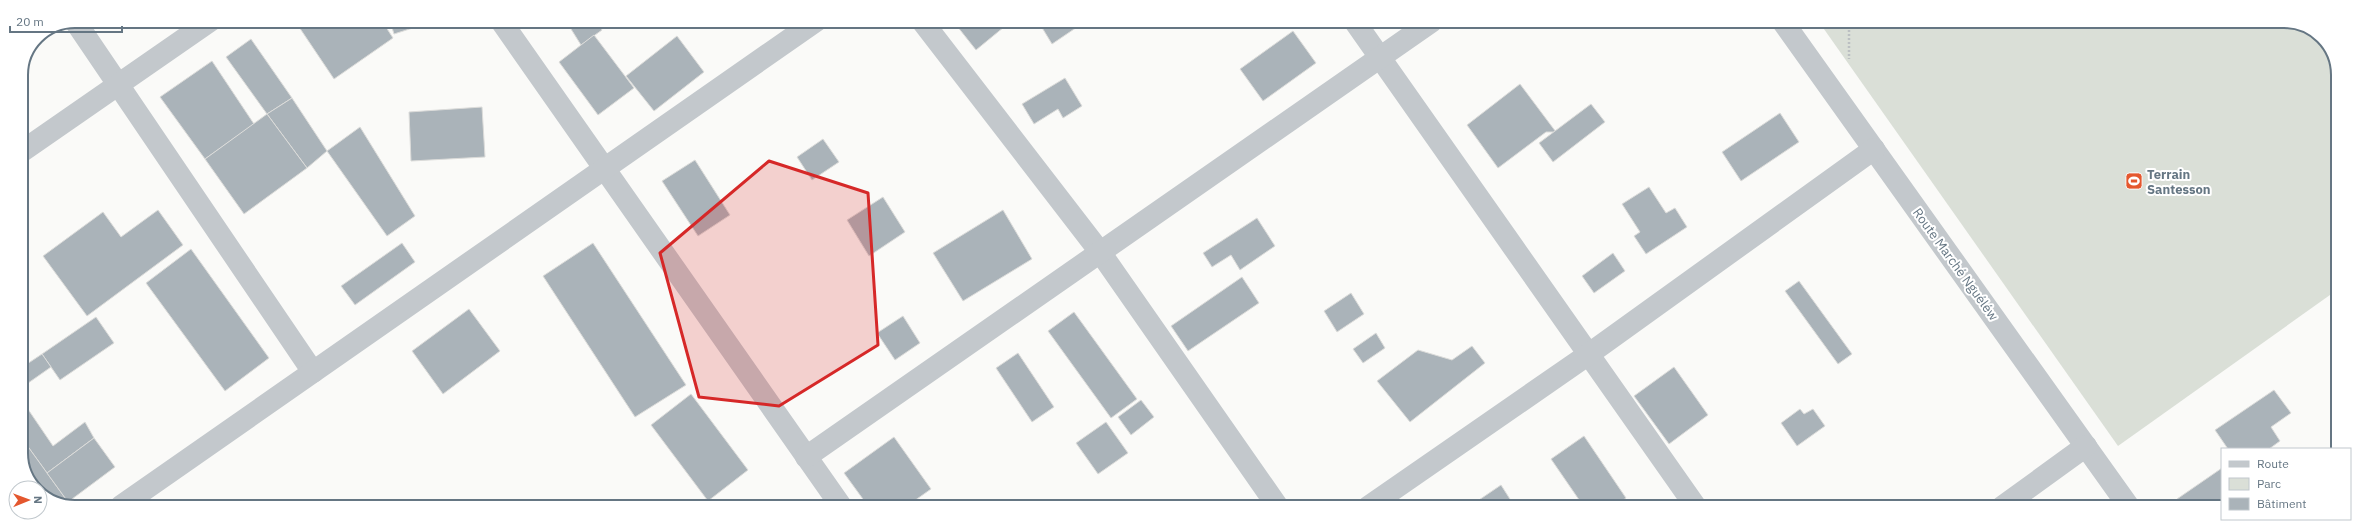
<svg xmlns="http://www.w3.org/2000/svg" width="2359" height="528" viewBox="0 0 2359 528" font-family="'IBM Plex Sans',sans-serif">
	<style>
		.green { fill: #dadfd7 }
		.building { fill: #aab3b9; stroke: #dcdcda }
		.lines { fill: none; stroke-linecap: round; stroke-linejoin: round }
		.path { stroke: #bbbfc2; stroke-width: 2.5; stroke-dasharray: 2 2; stroke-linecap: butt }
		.minor { stroke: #c3c8cc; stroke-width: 22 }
		.marked { fill: #d62828; fill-opacity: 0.2; stroke: #d62828; stroke-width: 3; stroke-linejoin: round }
		.labels { text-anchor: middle; stroke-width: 4; stroke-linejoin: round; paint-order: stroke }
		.poi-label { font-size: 13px; font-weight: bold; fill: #657683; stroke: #fff; text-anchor: start }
		.street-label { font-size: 13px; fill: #657683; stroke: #fff }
		.rim { fill: none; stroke: #657683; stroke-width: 2 }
	</style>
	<rect width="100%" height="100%" fill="#fafaf8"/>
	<polygon class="green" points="1819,22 2294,22 2324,39 2338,71 2337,290 2118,446"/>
	<g class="building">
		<polygon points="295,21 382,21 393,38 334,79"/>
		<polygon points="390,21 424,21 425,24 394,34"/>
		<polygon points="566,21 596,21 602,30 581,45"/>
		<polygon points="953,21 999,21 1004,27 976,50"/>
		<polygon points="1038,21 1086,21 1052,44"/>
		<polygon points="1293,31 1316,63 1263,101 1240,69"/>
		<polygon points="594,35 634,88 598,115 559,62"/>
		<polygon points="677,36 704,72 654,111 626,76"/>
		<polygon points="251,39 292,98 267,114 226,57"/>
		<polygon points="212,61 254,124 205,159 160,97"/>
		<polygon points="1065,78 1082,106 1063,118 1058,109 1034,124 1022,104"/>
		<polygon points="1520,84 1556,132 1546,132 1498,168 1467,125"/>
		<polygon points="292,98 327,151 307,168 267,114"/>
		<polygon points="1591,104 1605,122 1553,162 1539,143"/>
		<polygon points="482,107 485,157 411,161 409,112"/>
		<polygon points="1780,113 1799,142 1741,181 1722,152"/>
		<polygon points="267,114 307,168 244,214 205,159"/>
		<polygon points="360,127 415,216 387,236 327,151"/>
		<polygon points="823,139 839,162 812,180 797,157"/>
		<polygon points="695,160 730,215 698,236 662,181"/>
		<polygon points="1649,187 1666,213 1675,208 1687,227 1646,254 1634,236 1640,232 1622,204"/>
		<polygon points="883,197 905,232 869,256 847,220"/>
		<polygon points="158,210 183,245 87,316 43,256 103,212 121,237"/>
		<polygon points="1003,210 1032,259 963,301 933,253"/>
		<polygon points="1257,218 1275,246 1240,270 1231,255 1212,267 1203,253"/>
		<polygon points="402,243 415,262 355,305 341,286"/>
		<polygon points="593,243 686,385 635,417 543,276"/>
		<polygon points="191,249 269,358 225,391 146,283"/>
		<polygon points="1613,253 1625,271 1594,293 1582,276"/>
		<polygon points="1242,277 1259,303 1188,351 1171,326"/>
		<polygon points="1799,281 1852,354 1838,364 1785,291"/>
		<polygon points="1351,293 1364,314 1337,332 1324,311"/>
		<polygon points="469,309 500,351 443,394 412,351"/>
		<polygon points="1074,312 1137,399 1111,418 1048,331"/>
		<polygon points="903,316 920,343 895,360 877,333"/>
		<polygon points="96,317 114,343 60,380 42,354"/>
		<polygon points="1376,333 1385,348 1363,363 1353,349"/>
		<polygon points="1472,346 1485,363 1410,422 1377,381 1418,350 1452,360"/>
		<polygon points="1018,353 1054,407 1032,422 996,368"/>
		<polygon points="42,354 51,367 21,388 21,368"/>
		<polygon points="1674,367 1708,415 1669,444 1634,396"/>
		<polygon points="2274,390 2291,413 2271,427 2280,441 2269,449 2228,449 2215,430"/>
		<polygon points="691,394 748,470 708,501 651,425"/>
		<polygon points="21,399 53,446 85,422 94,438 47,473 21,437"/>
		<polygon points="1141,400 1154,417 1131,435 1118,417"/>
		<polygon points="1800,409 1804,414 1813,409 1825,426 1797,446 1781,423"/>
		<polygon points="1106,422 1128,453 1098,474 1076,443"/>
		<polygon points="1584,436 1626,498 1614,507 1584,507 1551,459"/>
		<polygon points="21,437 68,502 63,505 40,493 40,488 35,488 21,460"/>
		<polygon points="894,437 931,489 907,506 868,506 844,473"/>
		<polygon points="94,438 115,467 68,502 47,473"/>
		<polygon points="2222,468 2222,507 2182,507 2177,499"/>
		<polygon points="1501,485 1515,507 1475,507 1473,504"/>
		<polygon points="780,500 785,506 770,506"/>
	</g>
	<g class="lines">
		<polyline class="path" points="1849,22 1849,59"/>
		<g class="minor">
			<polyline points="75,21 313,372"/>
			<polyline points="501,21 841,506"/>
			<polyline points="922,21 1100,252 1278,507"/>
			<polyline points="1355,22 1696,507"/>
			<polyline points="1783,22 2129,507"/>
			<polyline points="21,152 210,21"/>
			<polyline points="806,457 1431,22"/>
			<polyline points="121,506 816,21"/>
			<polyline points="1368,507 1589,354 1874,149"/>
			<polyline points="2002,507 2086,446"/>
		</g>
	</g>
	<path class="marked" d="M 769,161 L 868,193 L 878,345 L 779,406 L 699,397 L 660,253 Z"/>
	<defs>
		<g id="stadium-square" transform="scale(0.9)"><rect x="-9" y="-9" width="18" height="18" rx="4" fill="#e4572e" stroke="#fff"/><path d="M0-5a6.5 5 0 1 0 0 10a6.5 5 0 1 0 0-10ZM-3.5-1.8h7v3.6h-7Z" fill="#fff"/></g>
	</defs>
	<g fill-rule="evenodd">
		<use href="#stadium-square" x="2134" y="181"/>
	</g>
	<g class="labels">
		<g class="poi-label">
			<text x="2147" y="179">Terrain<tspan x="2147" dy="15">Santesson</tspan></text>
		</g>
		<g class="street-label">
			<text transform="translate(1956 264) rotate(54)" y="5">Route Marché Nguéléw</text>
		</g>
	</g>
	<path d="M0 0H2359V528H0ZM75 28H2284A47 47 0 0 1 2331 75V453A47 47 0 0 1 2284 500H75A47 47 0 0 1 28 453V75A47 47 0 0 1 75 28Z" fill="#fff" fill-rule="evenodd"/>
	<path class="rim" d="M75 28H2284A47 47 0 0 1 2331 75V453A47 47 0 0 1 2284 500H75A47 47 0 0 1 28 453V75A47 47 0 0 1 75 28Z"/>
	<rect x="2221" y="448" width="130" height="72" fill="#ffffff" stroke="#c1c8cd"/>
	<rect x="2229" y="461" width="20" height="6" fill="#c3c8cc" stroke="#c1c8cd"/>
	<text x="2257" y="468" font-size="12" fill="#657683">Route</text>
	<rect x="2229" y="478" width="20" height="12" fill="#dadfd7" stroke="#c1c8cd"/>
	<text x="2257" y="488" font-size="12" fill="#657683">Parc</text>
	<rect x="2229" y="498" width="20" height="12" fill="#aab3b9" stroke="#c1c8cd"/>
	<text x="2257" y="508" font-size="12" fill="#657683">Bâtiment</text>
	<g transform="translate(28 500) rotate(89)"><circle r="19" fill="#ffffff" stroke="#c1c8cd"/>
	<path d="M0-3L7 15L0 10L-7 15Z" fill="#e4572e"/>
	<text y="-6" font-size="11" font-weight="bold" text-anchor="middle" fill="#657683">N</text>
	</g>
	<path d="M10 26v6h112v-6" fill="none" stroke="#657683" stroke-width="2"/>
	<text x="16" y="26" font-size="12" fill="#657683" stroke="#ffffff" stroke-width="3" paint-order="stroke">20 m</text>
</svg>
